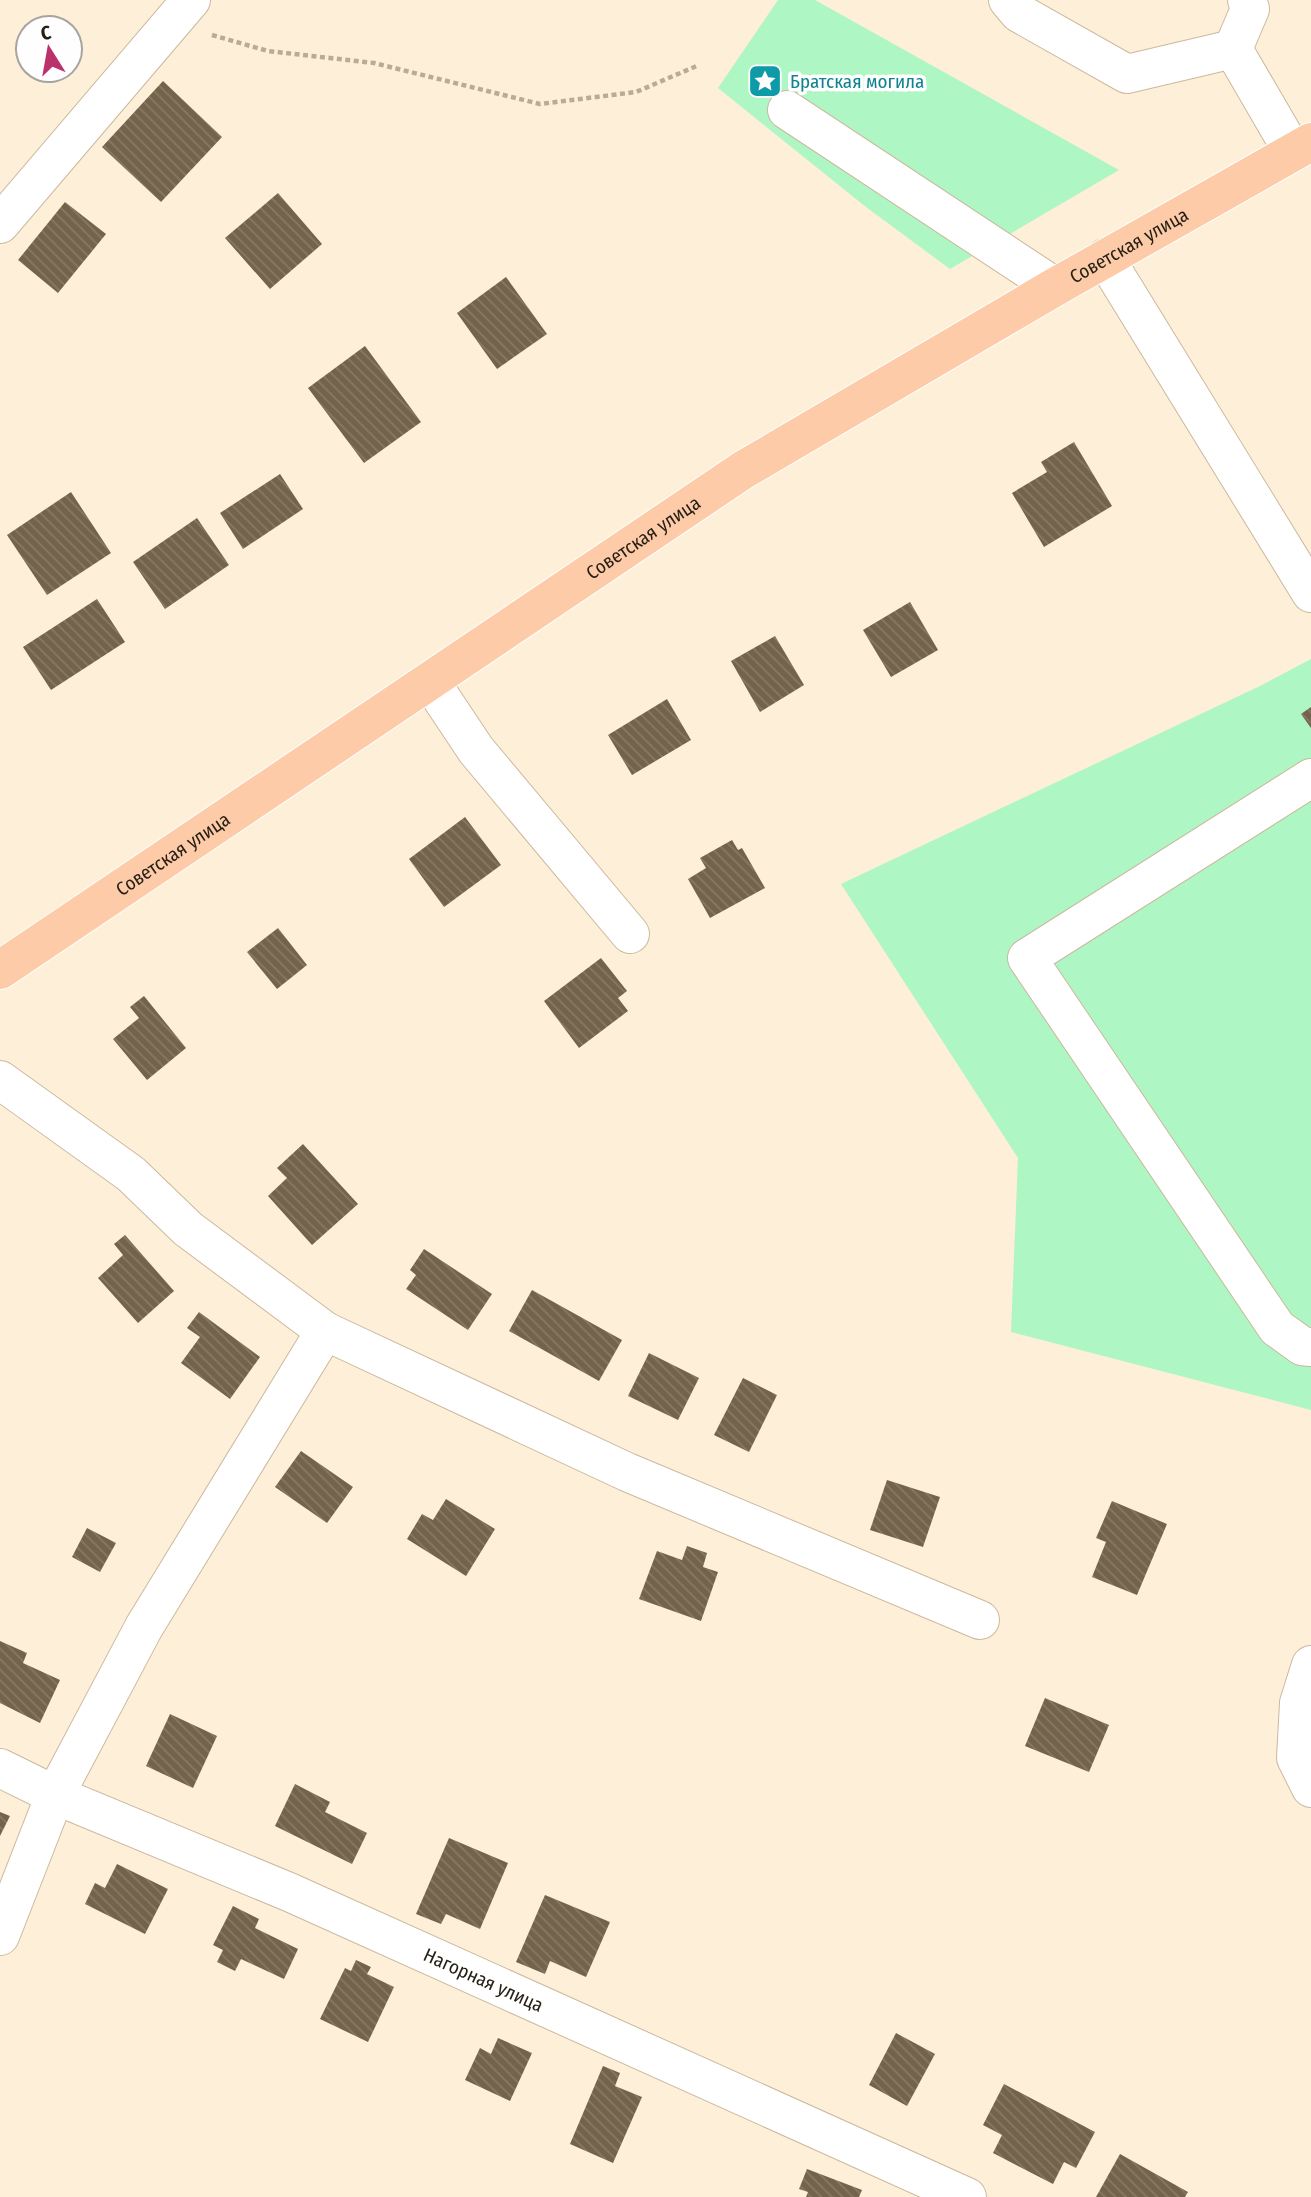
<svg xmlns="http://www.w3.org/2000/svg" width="1311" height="2197" viewBox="0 0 1311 2197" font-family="'Fira Sans Condensed',sans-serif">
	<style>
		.green { fill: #aef6c3 }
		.building { fill: url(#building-back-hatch) }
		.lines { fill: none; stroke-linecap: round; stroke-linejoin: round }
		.minor-casing { stroke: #cbb99e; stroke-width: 40 }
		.major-casing { stroke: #fff; stroke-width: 40 }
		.path { stroke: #b8ac99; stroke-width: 4.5; stroke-dasharray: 5 3.5; stroke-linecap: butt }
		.minor { stroke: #fff; stroke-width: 38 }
		.major { stroke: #fdcba8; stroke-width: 38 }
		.labels { text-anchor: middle; stroke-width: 7; stroke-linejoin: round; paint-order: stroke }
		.culture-label { font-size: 19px; fill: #0d838f; stroke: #fefefe; text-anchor: start }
		.street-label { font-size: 19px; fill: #251e14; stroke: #fefefe }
	</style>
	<defs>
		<pattern id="building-back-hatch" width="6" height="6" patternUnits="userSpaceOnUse" patternTransform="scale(1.75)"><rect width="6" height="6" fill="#73634a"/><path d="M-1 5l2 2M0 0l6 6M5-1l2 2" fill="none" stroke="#867966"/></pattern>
	</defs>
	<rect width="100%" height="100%" fill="#feefd8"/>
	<g class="green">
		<polygon points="778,0 815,0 1119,170 950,269 866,207 718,88"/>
		<polygon points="1311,659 1311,1410 1011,1332 1018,1158 841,884 1260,686"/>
	</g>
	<g class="building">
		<polygon points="163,81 222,137 161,202 102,147"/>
		<polygon points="278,193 322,244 270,289 225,238"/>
		<polygon points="65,202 106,234 58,293 18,260"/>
		<polygon points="506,277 547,334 497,369 457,313"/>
		<polygon points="365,346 421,422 364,463 308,388"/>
		<polygon points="1074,442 1112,506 1044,547 1012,493 1047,472 1041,462"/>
		<polygon points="280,474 303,509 243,549 220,513"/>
		<polygon points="71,492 111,553 47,595 7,535"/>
		<polygon points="197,518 229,565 165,609 133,562"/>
		<polygon points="97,599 125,642 51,690 23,647"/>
		<polygon points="910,602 938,650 891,677 863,630"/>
		<polygon points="775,636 804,685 760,712 731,661"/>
		<polygon points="667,699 691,740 632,775 608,735"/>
		<polygon points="1311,707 1311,728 1301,714"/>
		<polygon points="465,817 501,865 444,907 409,859"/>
		<polygon points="732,840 738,850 742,848 765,888 710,918 688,879 706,868 700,858"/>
		<polygon points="278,928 307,965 277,989 247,952"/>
		<polygon points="601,958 627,991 618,998 628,1011 579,1048 544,1001"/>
		<polygon points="144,996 186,1048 147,1080 113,1039 139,1018 130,1007"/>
		<polygon points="303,1144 358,1204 312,1245 268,1196 287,1178 277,1168"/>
		<polygon points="125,1235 174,1291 138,1323 98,1278 123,1255 114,1244"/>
		<polygon points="424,1249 492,1294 468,1330 406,1289 416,1275 410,1270"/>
		<polygon points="532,1290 622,1340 599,1381 509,1331"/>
		<polygon points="199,1312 260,1357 230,1399 181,1363 200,1337 187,1328"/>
		<polygon points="649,1353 699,1378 678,1420 628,1396"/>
		<polygon points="743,1378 777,1395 749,1452 714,1435"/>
		<polygon points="301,1451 353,1487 327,1523 275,1487"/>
		<polygon points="887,1480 940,1497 923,1547 870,1530"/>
		<polygon points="446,1499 495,1529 466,1576 407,1539 422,1514 433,1520"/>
		<polygon points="1112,1501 1167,1524 1137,1595 1092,1577 1106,1542 1096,1538"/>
		<polygon points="87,1528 116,1543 100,1572 72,1557"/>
		<polygon points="687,1546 707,1553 703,1567 718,1572 701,1621 639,1599 657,1551 682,1560"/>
		<polygon points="0,1641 27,1653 23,1663 60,1680 40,1723 0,1703"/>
		<polygon points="1045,1698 1109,1725 1089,1772 1025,1746"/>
		<polygon points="170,1714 217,1736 193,1788 146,1766"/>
		<polygon points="295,1784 330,1802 325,1812 367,1833 352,1864 275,1826"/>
		<polygon points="0,1812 10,1816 0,1836"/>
		<polygon points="449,1838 508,1863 480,1929 446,1914 441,1924 416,1914"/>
		<polygon points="117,1864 168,1889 145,1934 85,1904 95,1883 105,1888"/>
		<polygon points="545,1895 610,1922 586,1977 550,1961 545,1974 516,1962"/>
		<polygon points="233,1906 259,1919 255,1928 298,1949 284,1979 241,1959 235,1971 217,1962 223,1950 213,1945"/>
		<polygon points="356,1960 371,1967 367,1974 394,1987 368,2042 320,2019 345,1968 351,1971"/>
		<polygon points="896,2033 935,2054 907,2106 869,2085"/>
		<polygon points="498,2038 532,2053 510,2101 465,2080 480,2048 491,2054"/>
		<polygon points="603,2066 620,2073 615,2086 642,2097 613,2163 570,2144"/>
		<polygon points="1004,2084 1095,2132 1076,2168 1064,2162 1053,2184 993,2153 1002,2135 983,2125"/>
		<polygon points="1120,2154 1188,2192 1185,2197 1096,2197"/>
		<polygon points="807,2169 862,2190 859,2197 806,2197 808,2192 799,2189"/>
	</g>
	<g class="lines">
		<g class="minor-casing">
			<g id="minor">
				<polyline points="1008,0 1019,13 1127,74 1233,49 1293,152"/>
				<polyline points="1233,49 1250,9 1247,0"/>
				<polyline points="787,110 1055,287"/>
				<polyline points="0,224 191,0"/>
				<polyline points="1105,258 1311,593"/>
				<polyline points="430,681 476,750 630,934"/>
				<polyline points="1311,778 1027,958 1277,1328 1302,1346 1311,1347"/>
				<polyline points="0,1080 131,1174 188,1229 325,1331 627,1472 980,1620"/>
				<polyline points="1311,1665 1299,1703 1296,1758 1311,1788"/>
				<path id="s1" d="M 0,1768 L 55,1795 L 289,1892 L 967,2197"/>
				<polyline points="0,1936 55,1795 144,1627 325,1331"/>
			</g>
		</g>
		<g class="major-casing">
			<g id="major">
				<path id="s2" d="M 0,970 L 743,470 L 1055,287 L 1311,142"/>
			</g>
		</g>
		<polyline class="path" points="212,35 268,51 374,63 540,104 636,92 699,65"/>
		<use href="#minor" class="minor"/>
		<use href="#major" class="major"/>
	</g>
	<defs>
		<g id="sight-square" transform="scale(1.75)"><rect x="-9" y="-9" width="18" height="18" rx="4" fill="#0f9aa8" stroke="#fefefe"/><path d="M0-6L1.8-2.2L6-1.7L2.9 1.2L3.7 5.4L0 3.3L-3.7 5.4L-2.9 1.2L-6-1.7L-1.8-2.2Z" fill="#fff"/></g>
	</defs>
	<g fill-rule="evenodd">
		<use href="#sight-square" x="765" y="81"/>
	</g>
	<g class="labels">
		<g class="culture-label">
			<text x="790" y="88">Братская могила</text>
		</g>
		<g class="street-label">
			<text dy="7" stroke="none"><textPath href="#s2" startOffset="1342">Советская улица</textPath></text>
			<text dy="7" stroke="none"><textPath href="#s2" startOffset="775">Советская улица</textPath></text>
			<text dy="7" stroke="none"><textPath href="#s2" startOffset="208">Советская улица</textPath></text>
			<text dy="7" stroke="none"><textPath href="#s1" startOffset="528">Нагорная улица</textPath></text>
		</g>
	</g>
	<g transform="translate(49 49) rotate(349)"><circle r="33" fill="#fefefe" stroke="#a7a4a0" stroke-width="2"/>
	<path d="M0-5L12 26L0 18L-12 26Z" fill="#bb316c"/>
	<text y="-10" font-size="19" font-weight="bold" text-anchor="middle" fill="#251e14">С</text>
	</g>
</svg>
